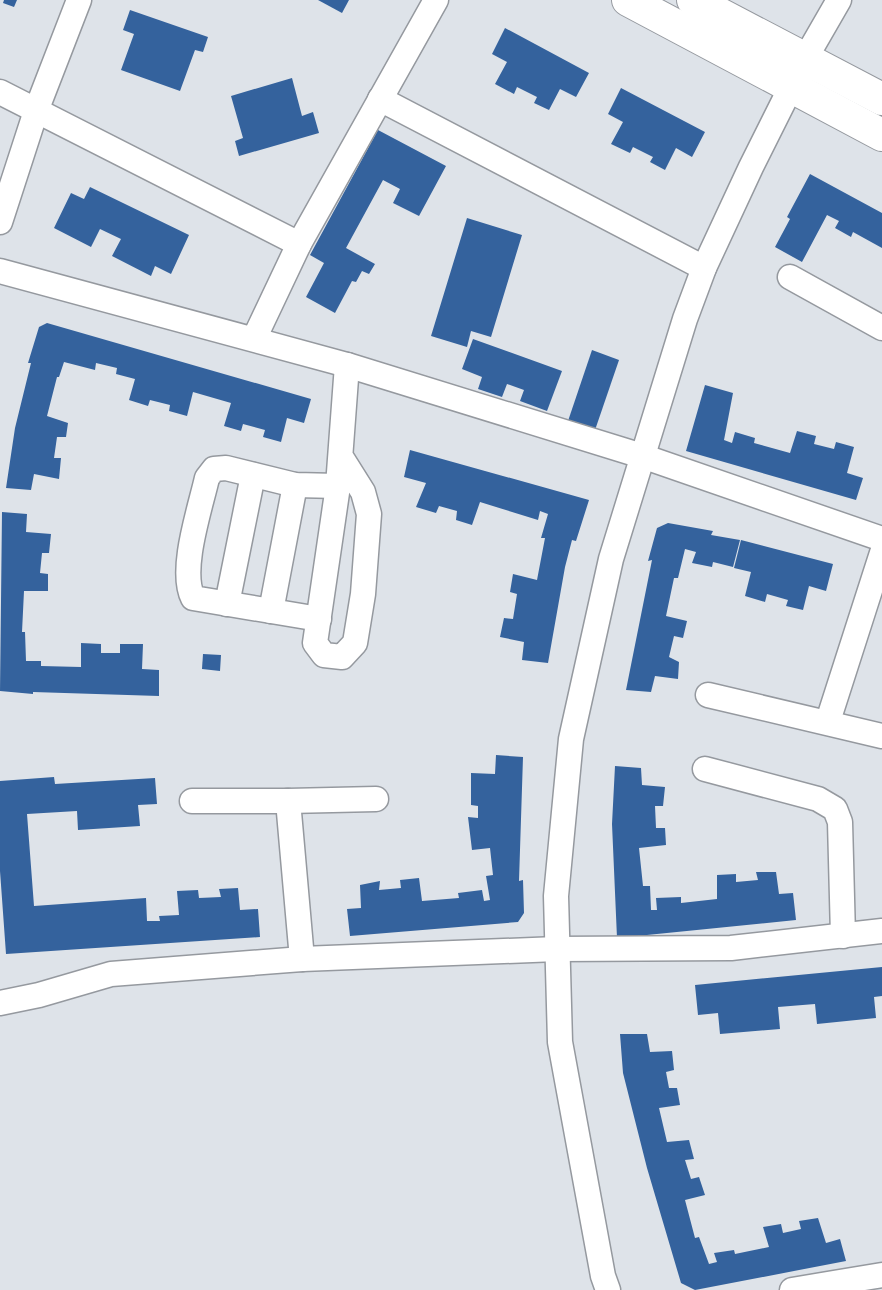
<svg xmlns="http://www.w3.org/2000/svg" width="882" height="1290" viewBox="0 0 882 1290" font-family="Commissioner,sans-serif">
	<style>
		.building { fill: #34629d }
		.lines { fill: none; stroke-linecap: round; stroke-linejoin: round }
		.minor-casing { stroke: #95999f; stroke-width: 27 }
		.major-casing { stroke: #95999f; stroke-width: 34 }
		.minor { stroke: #fff; stroke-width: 24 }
		.major { stroke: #fff; stroke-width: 32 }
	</style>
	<rect width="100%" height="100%" fill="#dee3e9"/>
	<g class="building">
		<polygon points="4,0 17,0 14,7 3,3"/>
		<polygon points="318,0 349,0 342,13"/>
		<polygon points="130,10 208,37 203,52 195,50 180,91 121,70 134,34 123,30"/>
		<polygon points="505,28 589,73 576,97 560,89 549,110 534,103 537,97 517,87 514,94 495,84 507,62 492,54"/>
		<polygon points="292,78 302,116 313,112 319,133 239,156 235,141 243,138 231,96"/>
		<polygon points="621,88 705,132 692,157 676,148 665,170 650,162 653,157 633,147 630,153 611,144 623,122 608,114"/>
		<polygon points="378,130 446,166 419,216 393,203 400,189 383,180 346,248 375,264 369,274 362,271 356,282 352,281 335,313 306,297 324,263 310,255"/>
		<polygon points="810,174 882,213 882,248 853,232 851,237 835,228 839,221 827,215 802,262 775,247 790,219 787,217"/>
		<polygon points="90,187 189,235 171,274 155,266 151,276 112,256 121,239 100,229 91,247 54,228 71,193 84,199"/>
		<polygon points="467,218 522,235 491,337 471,331 467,347 431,336"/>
		<polygon points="47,323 311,399 304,423 287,418 281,442 263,437 265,430 243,424 241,431 224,426 231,403 193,392 187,416 169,411 170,405 150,400 148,406 129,400 135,379 116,374 117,368 96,363 95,370 64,362 59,377 57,377 47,416 68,423 66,437 57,437 54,458 61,458 59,479 34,474 31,490 6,488 15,428 31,363 28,363 39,327"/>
		<polygon points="473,339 562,371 547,411 520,401 524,390 507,384 502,397 478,389 482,377 462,369"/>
		<polygon points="592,350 619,360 594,433 567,424"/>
		<polygon points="705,385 733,393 724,440 732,443 735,432 755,438 754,443 790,453 797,431 816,436 814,444 834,449 836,442 854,447 847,473 863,478 856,500 686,451"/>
		<polygon points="410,450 589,500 576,541 572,540 565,567 548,663 522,660 524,642 500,637 504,618 513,619 517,594 510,592 513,574 537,580 545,538 541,538 548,514 540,511 538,520 480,502 472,525 456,520 457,511 439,506 436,513 416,507 426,483 404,477"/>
		<polygon points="2,512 27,514 26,532 51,534 49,553 42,553 40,573 48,574 48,591 24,591 22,632 25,632 26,661 41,661 41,666 81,667 81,643 101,644 101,653 120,653 120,644 143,644 142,669 159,670 159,696 33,692 33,694 0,691"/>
		<polygon points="668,523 713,531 711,535 740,540 733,567 713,562 712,567 692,563 696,552 685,549 678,578 674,578 666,616 687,621 683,638 674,636 669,657 679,662 678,679 655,676 651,692 626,690 652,560 648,561 657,528"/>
		<polygon points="741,540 833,564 826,591 809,586 803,610 786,606 788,600 767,594 765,602 745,596 751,572 734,568"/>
		<polygon points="203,654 221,655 220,671 202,669"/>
		<polygon points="496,755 523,757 519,881 523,880 524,913 518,922 350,936 347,909 361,908 360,885 380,881 379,890 401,888 400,880 419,878 422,901 459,898 458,893 482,890 484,901 490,900 486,876 493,875 490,848 472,850 468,817 478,818 478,806 471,805 471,773 495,774"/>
		<polygon points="615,766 641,768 642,785 665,787 663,806 655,806 656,828 665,828 666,845 639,848 643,886 650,886 651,910 657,910 656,898 681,897 681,903 717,899 717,875 736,874 736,882 758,880 756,872 776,872 779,894 793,893 796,920 617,938 612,824"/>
		<polygon points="54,777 55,784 155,778 157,804 138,805 140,826 78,830 77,811 27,814 34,906 146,898 147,921 160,921 159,916 179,915 177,891 198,890 199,898 221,897 219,889 238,888 240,910 258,909 260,937 6,954 0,871 0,781"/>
		<polygon points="882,967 882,996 874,997 876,1018 817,1024 815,1004 778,1007 780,1029 720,1034 718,1013 698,1015 695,985"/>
		<polygon points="620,1034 647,1034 650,1052 672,1051 674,1070 666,1072 669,1088 677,1088 680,1105 659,1108 667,1142 689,1140 694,1159 685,1160 691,1179 699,1177 705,1195 685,1200 695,1238 699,1237 709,1264 717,1262 714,1253 734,1250 735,1254 769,1247 763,1227 781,1224 783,1233 801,1229 799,1221 818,1218 826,1243 840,1239 846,1261 695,1290 681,1283 647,1168 623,1073"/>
	</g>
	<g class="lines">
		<g class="minor-casing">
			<g id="minor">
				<polyline points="0,92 299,244"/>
				<polyline points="380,99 704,268"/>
				<polyline points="0,222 36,111 79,0"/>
				<polyline points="0,271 347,365 642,456 882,539"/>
				<polyline points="790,277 882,328"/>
				<polyline points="254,339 299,244 436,0"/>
				<polyline points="341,457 363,492 369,514 363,594 355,643 342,657 324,655 315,643 338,486 347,365"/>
				<polyline points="227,604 253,475"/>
				<polyline points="271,611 295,485"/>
				<path d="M 319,619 L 193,598 C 179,570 200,509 207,478 L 214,469 L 226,468 L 295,485 L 338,486"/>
				<polyline points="708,695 882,736"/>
				<polyline points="828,721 882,553"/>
				<polyline points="705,769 818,799 835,809 840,822 843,936"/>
				<polyline points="192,801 288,801 302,959"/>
				<polyline points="288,801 376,799"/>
				<polyline points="0,1003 39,995 111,974 302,959 557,949 731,948 882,931"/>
				<polyline points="608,1290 603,1276 560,1042 556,896 571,739 611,559 685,319 704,268 751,167 805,59 839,0"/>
				<polyline points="792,1290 882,1275"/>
			</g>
		</g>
		<g class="major-casing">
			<g id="major">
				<polyline points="628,0 882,135"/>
				<polyline points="693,0 882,99"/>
			</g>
		</g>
		<use href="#minor" class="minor"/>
		<use href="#major" class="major"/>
	</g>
</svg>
